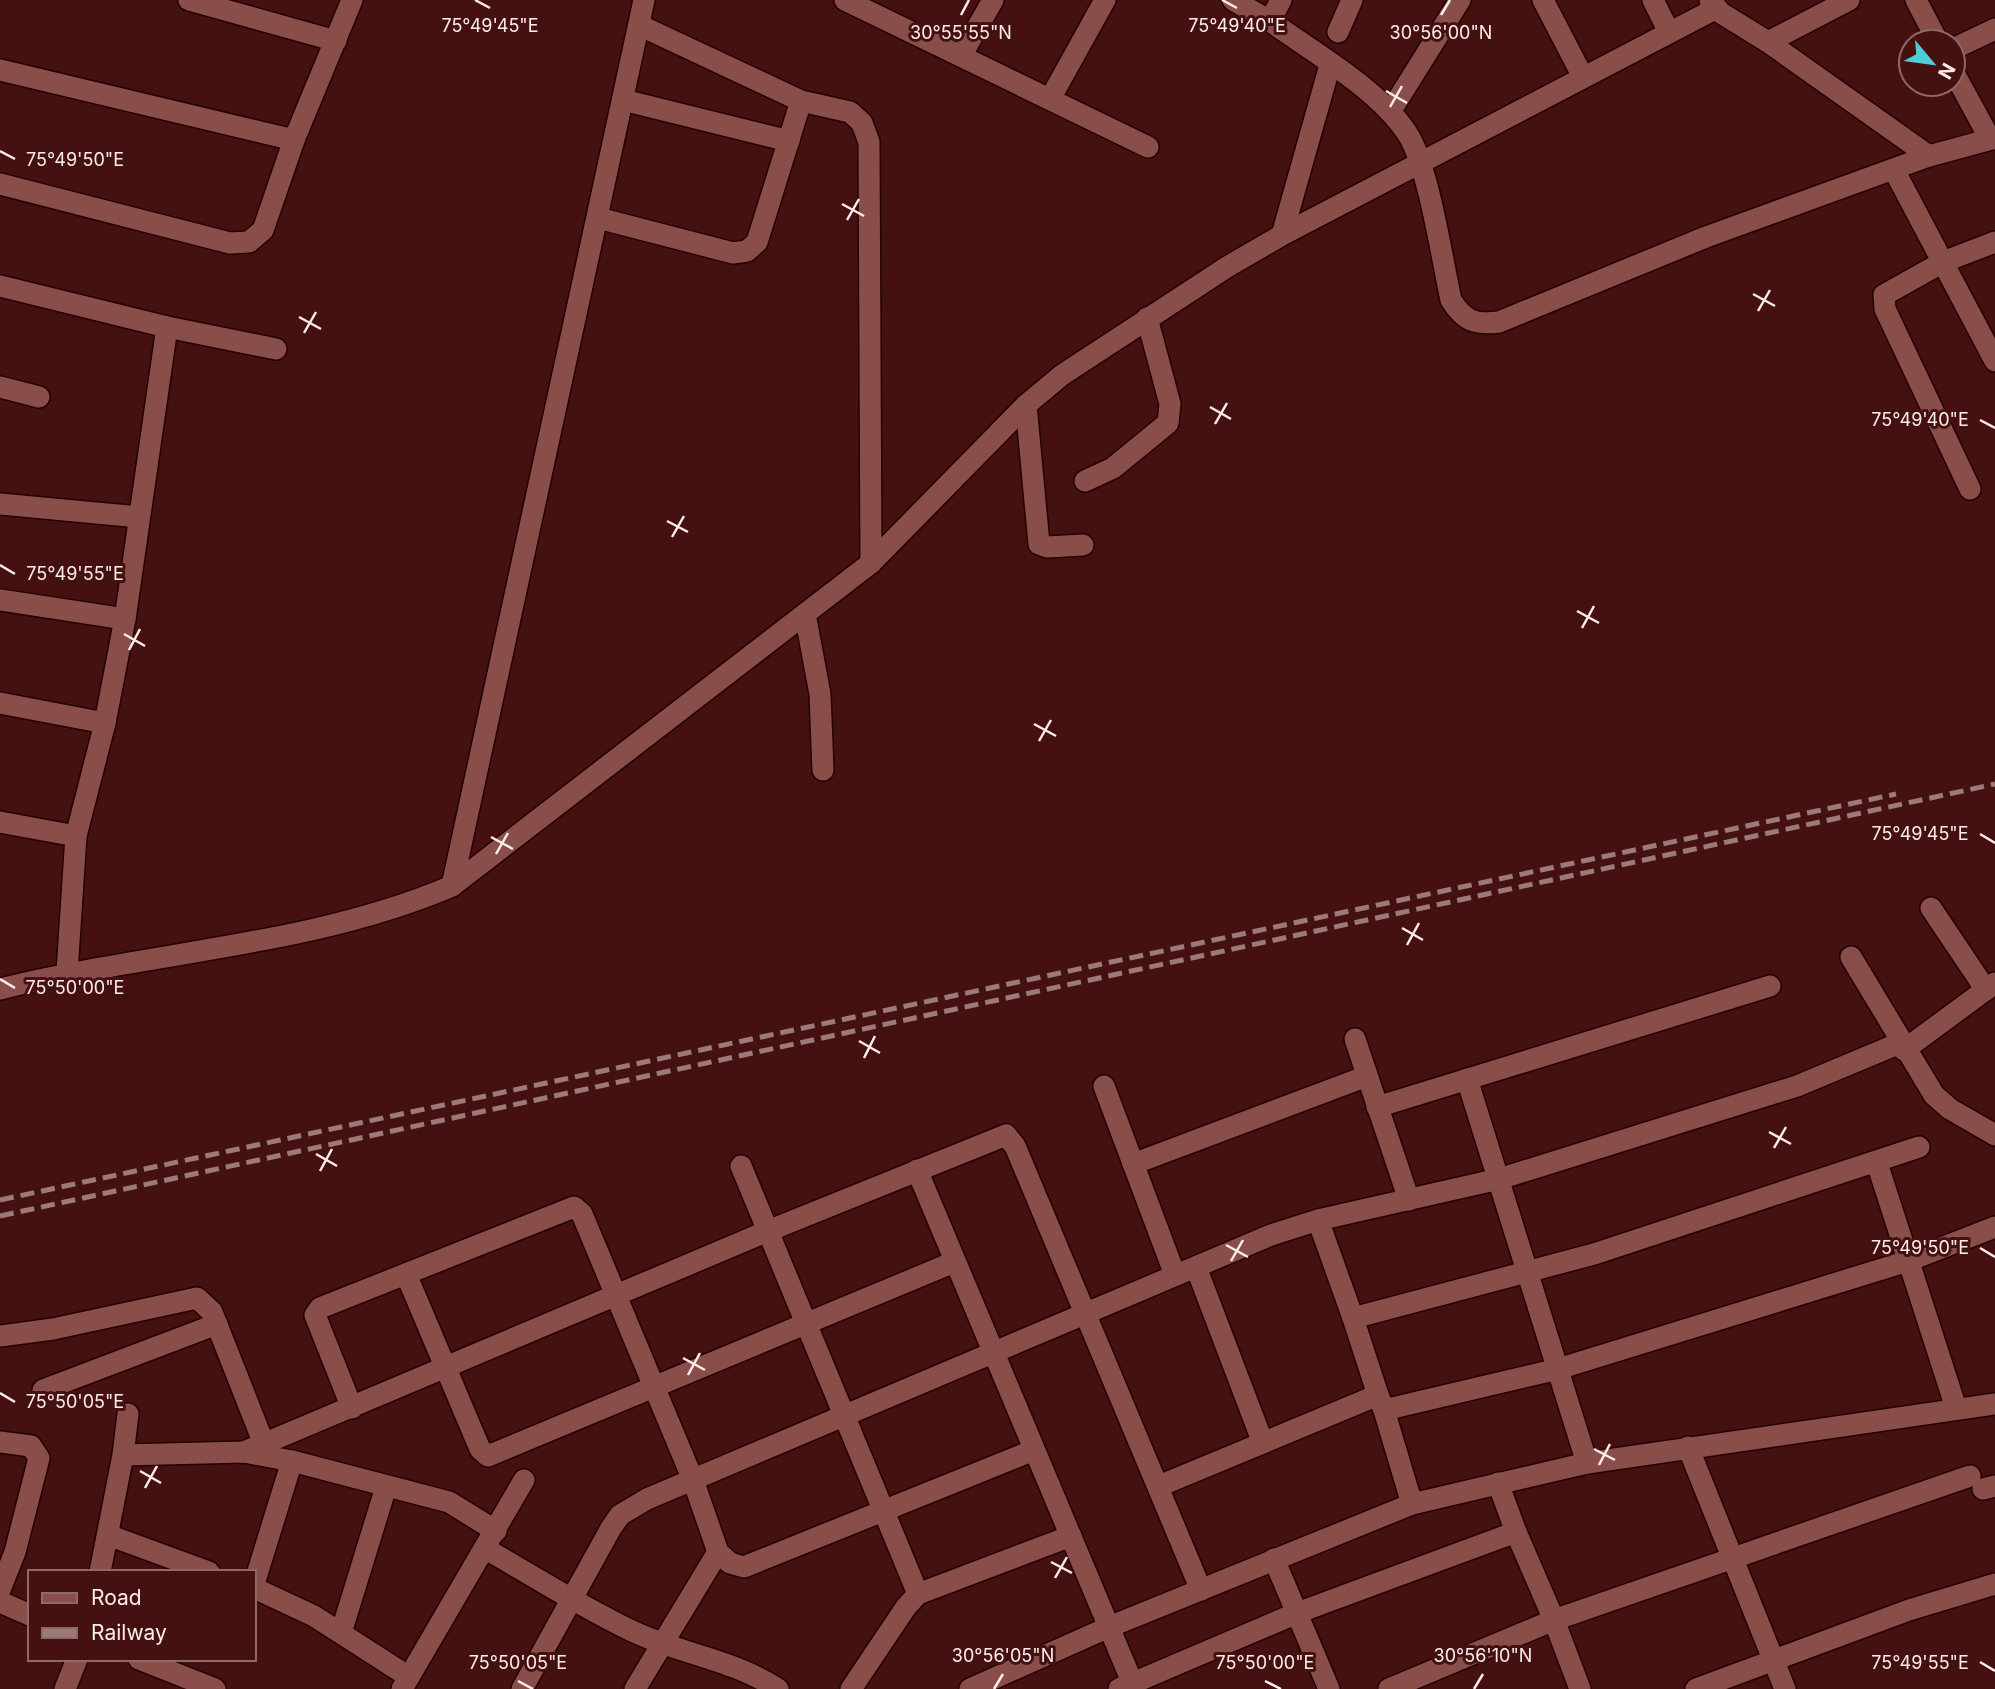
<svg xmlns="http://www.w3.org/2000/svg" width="1995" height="1689" viewBox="0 0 1995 1689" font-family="Inter,sans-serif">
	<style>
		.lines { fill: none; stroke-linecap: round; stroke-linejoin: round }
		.minor-casing { stroke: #240102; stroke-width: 24 }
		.minor { stroke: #894e49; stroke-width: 21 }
		.rail { stroke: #9c7a79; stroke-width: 5; stroke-dasharray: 14 7; stroke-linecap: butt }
		.ticks { fill: none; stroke: #fbeceb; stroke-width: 2.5 }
		.ticks-label { font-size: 18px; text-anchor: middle; fill: #fbeceb; stroke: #451110; stroke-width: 6; stroke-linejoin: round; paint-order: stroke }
	</style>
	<rect width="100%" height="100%" fill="#451110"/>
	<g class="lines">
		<g class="minor-casing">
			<g id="minor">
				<polyline points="189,0 336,41"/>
				<polyline points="845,0 1148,147"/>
				<polyline points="1233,0 1270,21"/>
				<path d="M 1281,0 L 1270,21 C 1314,53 1377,88 1407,133 C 1428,164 1442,259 1451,300 C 1464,321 1475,325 1499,322 L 1706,237 L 1929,156"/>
				<polyline points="1543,0 1583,77"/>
				<polyline points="1653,0 1669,32"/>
				<polyline points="1710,0 1721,13 1768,42 1929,156 1995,138"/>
				<polyline points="1916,0 1938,42"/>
				<polyline points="639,25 801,101 850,112 862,123 869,142 871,563"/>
				<polyline points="1338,32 1352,0"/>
				<polyline points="1768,42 1849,0"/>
				<polyline points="1953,49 1995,29"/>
				<polyline points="961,56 993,0"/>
				<polyline points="0,70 294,140"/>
				<polyline points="1953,71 1990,139"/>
				<polyline points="1050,99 1105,0"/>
				<polyline points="623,100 789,141"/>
				<polyline points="1390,112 1460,0"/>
				<polyline points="1894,170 1995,361"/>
				<polyline points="0,184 230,243 249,242 263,230 294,140 352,0"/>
				<polyline points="598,218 733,253 747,251 757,242 801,101"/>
				<polyline points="1282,235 1330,65"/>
				<polyline points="0,286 167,327 276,349"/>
				<polyline points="0,387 39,397"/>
				<polyline points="1026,405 1039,544 1047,547 1083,545"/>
				<polyline points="1085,481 1113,468 1168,423 1170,404 1147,318"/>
				<polyline points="1970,489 1885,309 1884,295 1943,262 1995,242"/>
				<polyline points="0,504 139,517"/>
				<polyline points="0,600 125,619"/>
				<polyline points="805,614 820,694 823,770"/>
				<polyline points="0,703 105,723"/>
				<polyline points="0,822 76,836"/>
				<polyline points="452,886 644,0"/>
				<polyline points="1931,908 1986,990"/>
				<polyline points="1851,957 1934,1095 1950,1109 1995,1135"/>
				<polyline points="67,972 76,836 105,723 125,619 167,327"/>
				<path d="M 0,989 C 148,952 312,946 452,886 L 871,563 L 1026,405 L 1062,375 L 1227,267 L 1282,235 L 1715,9"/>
				<polyline points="1355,1039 1409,1200"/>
				<polyline points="1904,1050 1995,983"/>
				<polyline points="1467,1079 1587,1463"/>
				<polyline points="1104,1086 1175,1275"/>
				<polyline points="1377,1107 1770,986"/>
				<polyline points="1877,1163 1956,1408"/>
				<polyline points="1133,1164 1367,1076"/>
				<polyline points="741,1166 918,1594 906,1607 851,1689"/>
				<polyline points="917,1170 1135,1689"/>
				<polyline points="1318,1220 1353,1318"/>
				<polyline points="1196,1267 1263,1443"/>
				<polyline points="406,1274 480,1449 488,1456 954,1262"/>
				<polyline points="0,1336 53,1329 197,1298 212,1312 264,1444"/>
				<polyline points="43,1390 217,1324"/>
				<polyline points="1378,1395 1353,1318 1594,1254 1919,1147"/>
				<polyline points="352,1408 315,1315 320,1308 574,1207 582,1214 693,1480 718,1552 730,1563 744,1567 1034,1450"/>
				<polyline points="1384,1410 1412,1504"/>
				<polyline points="128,1414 123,1455 244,1452 292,1461 449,1502 496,1531"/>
				<polyline points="0,1442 31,1446 39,1458 15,1552 0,1590"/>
				<polyline points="1688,1447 1785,1689"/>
				<polyline points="244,1452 768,1231 1006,1135 1015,1146 1201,1590"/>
				<polyline points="1498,1483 1516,1532"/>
				<polyline points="1159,1486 1378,1395 1384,1410 1558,1369 1908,1261 1995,1227"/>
				<polyline points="1983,1489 1995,1486"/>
				<polyline points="108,1535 209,1572"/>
				<path d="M 486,1549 C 533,1576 580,1606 630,1630 C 679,1654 732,1659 778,1689"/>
				<polyline points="1274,1559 1329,1689"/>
				<polyline points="100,1572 123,1455"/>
				<polyline points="254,1584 292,1461"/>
				<polyline points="254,1588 314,1616 409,1677"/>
				<polyline points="918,1594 1071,1536"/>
				<polyline points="0,1602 30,1615"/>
				<polyline points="341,1633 386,1487"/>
				<polyline points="139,1659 215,1689"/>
				<polyline points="65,1689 77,1659"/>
				<polyline points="402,1689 524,1480"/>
				<polyline points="522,1689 611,1528 620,1515 647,1499 1271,1235 1318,1220 1499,1179 1797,1086 1900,1043"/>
				<polyline points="635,1689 718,1552"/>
				<polyline points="970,1689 1109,1627 1412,1504 1587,1463 1995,1404"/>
				<polyline points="1119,1689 1297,1613 1516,1532 1554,1620 1970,1476"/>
				<polyline points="1389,1689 1554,1620 1580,1689"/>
				<polyline points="1696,1689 1909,1610 1995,1584"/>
			</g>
		</g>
		<use href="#minor" class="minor"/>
		<g class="rail">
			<polyline points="0,1200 1896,794"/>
			<polyline points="0,1216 1995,784"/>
		</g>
	</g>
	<path class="ticks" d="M 475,0 L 490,8M 1222,0 L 1237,8M 961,15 L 969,0M 1441,15 L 1450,0M 1386,91 L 1407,103M 1390,107 L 1402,86M 0,151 L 15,159M 842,204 L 864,216M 847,220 L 859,199M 1753,294 L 1775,306M 1758,311 L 1770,290M 299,317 L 321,329M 304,333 L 316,312M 1210,407 L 1231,419M 1980,420 L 1995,428M 1215,424 L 1227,403M 667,521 L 688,532M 672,537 L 684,516M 0,565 L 15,574M 1577,611 L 1599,623M 1582,628 L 1594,606M 124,634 L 145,646M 129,650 L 140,629M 1034,724 L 1056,736M 1039,741 L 1051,720M 1980,834 L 1995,843M 491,837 L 513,849M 496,854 L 508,833M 1402,928 L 1423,940M 1407,945 L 1419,923M 0,979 L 15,988M 859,1041 L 880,1053M 864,1058 L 875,1036M 1769,1132 L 1791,1144M 1774,1148 L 1786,1127M 316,1154 L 337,1166M 320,1171 L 332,1149M 1226,1245 L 1248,1257M 1980,1248 L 1995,1257M 1231,1261 L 1243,1240M 683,1358 L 705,1370M 688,1375 L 700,1353M 0,1393 L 15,1402M 1594,1449 L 1615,1460M 1599,1465 L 1610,1444M 140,1471 L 161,1483M 145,1488 L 157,1466M 1051,1562 L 1072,1573M 1055,1578 L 1067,1557M 1980,1662 L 1995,1671M 518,1681 L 533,1689M 1265,1681 L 1281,1689M 994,1689 L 1003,1674M 1474,1689 L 1483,1674"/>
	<g class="ticks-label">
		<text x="490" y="32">75°49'45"E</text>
		<text x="1237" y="32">75°49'40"E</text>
		<text x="961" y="39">30°55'55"N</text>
		<text x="1441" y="39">30°56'00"N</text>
		<text x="75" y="166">75°49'50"E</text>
		<text x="1920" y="426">75°49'40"E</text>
		<text x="75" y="580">75°49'55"E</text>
		<text x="1920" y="840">75°49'45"E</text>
		<text x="75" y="994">75°50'00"E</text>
		<text x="1920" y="1254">75°49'50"E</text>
		<text x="75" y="1408">75°50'05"E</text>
		<text x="1003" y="1662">30°56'05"N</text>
		<text x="1483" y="1662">30°56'10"N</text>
		<text x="1920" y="1669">75°49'55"E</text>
		<text x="518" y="1669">75°50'05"E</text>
		<text x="1265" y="1669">75°50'00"E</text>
	</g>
	<rect x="28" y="1570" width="228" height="91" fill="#451110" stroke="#8e6968" stroke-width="2"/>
	<rect x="42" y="1593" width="35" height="10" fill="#894e49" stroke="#8e6968" stroke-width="2"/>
	<text x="91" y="1605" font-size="21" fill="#fbeceb">Road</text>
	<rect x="42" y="1628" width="35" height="10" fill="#9c7a79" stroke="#8e6968" stroke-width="2"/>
	<text x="91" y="1640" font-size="21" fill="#fbeceb">Railway</text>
	<g transform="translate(1932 63) rotate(119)"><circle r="33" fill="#451110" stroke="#8e6968" stroke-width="2"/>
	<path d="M0-5L12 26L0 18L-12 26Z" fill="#52cbd8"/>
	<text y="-10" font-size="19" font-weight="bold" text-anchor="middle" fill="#fbeceb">N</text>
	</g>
</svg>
